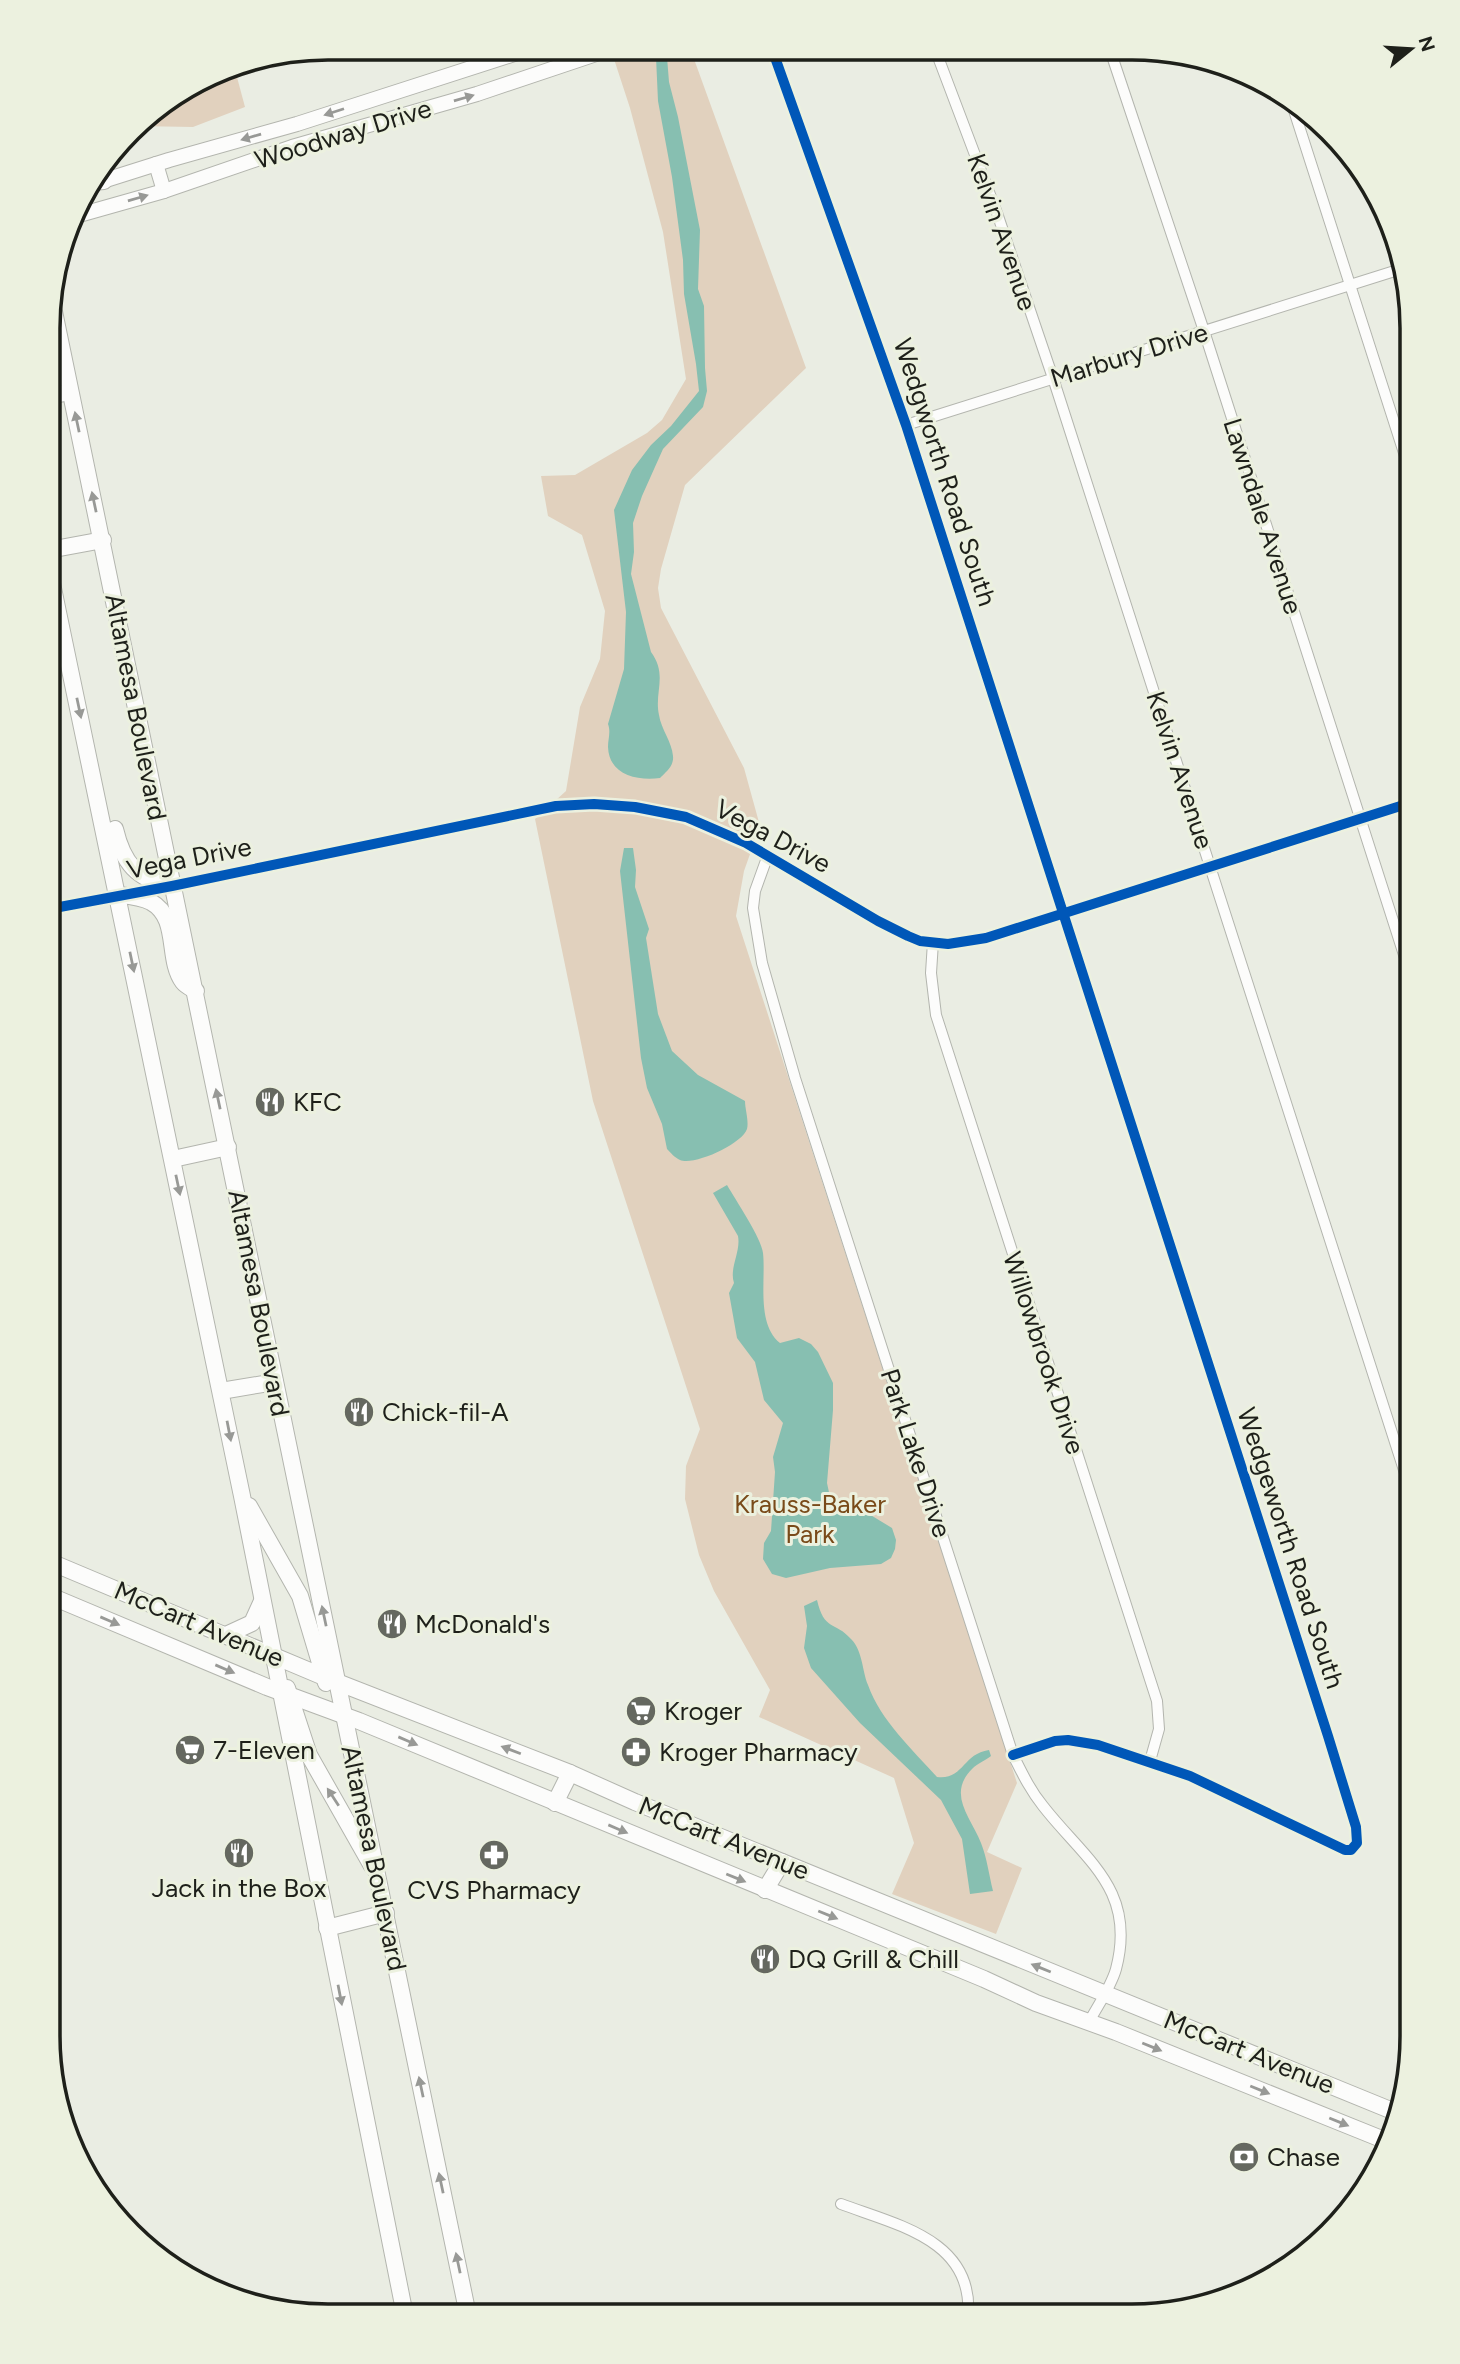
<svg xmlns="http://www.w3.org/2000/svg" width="1460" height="2364" viewBox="0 0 1460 2364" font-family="Figtree,sans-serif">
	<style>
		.green { fill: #e1d1be }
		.water { fill: #87bfb1 }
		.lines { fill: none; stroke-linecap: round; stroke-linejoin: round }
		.minor-casing { stroke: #b3b5ae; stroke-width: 12 }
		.tertiary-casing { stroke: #b3b5ae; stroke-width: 16 }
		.secondary-casing { stroke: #b3b5ae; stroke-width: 18 }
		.minor { stroke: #fcfcfb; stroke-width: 10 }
		.tertiary { stroke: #fcfcfb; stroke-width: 14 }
		.secondary { stroke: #fcfcfb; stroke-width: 16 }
		.cycleway-casing { stroke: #ecf1df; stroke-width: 15 }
		.cycleway { stroke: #0057b8; stroke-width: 10 }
		.oneway { fill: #989996 }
		.labels { text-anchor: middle; stroke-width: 6; stroke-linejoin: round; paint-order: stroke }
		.street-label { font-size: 26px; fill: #1e201a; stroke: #ecf1df }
		.poi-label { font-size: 26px; fill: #1e201a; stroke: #ecf1df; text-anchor: start }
		.park-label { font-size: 26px; fill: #794a19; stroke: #ecf1df }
		.rim { fill: none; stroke: #1e201a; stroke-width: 3.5 }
	</style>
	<rect width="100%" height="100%" fill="#eaede3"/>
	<g class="green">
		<polygon points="638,48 690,48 806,368 685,485 661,569 658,588 661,608 744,768 760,826 744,871 736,916 1017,1783 987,1852 1022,1868 996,1934 892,1894 914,1843 894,1778 759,1717 770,1690 714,1591 699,1555 685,1499 686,1466 700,1429 593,1101 535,819 566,791 580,707 600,659 605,611 582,535 548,516 541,476 575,475 647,433 662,420 686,379 663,232 630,108 613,56"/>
		<polygon points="234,66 245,107 193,127 136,126 142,117 221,68"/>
	</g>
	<g class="water">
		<path d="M 656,57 L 667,57 L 669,82 L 678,117 L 700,230 L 698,289 L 704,306 L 705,368 L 707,391 L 703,407 L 663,449 L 642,496 L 633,523 L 634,552 L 631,574 L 651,652 C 668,675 654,692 659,715 C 661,729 672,742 673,756 C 674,766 666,772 660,778 C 637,781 609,775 608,747 C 608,739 611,732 608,724 L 624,669 L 626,612 L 614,510 L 632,470 L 651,445 L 671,426 L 699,391 L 696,364 L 684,294 L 683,260 L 672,177 L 658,101 Z"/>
		<path d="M 624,848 L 633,848 L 636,870 L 635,887 L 649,929 L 646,938 L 658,1014 L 672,1051 L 698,1075 L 745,1101 C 745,1109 749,1121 747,1129 C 742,1144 694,1166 680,1160 C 675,1158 670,1152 667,1149 L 662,1124 L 647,1088 L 641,1058 L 620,871 Z"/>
		<path d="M 727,1185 C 735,1199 762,1239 763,1253 C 766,1279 756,1324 780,1343 L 799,1338 L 811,1344 L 818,1352 L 833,1383 L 833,1410 L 827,1483 L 830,1497 L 835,1501 L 864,1511 L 892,1528 L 896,1540 L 895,1549 L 891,1558 L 881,1564 L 830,1568 L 786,1578 L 772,1574 L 763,1559 L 764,1543 L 771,1531 L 775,1472 L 773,1457 L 783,1423 L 764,1400 L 755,1362 L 737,1338 L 729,1293 L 734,1283 C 729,1268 741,1252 738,1236 L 713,1193 Z"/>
		<path d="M 817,1600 C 824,1631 835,1621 851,1639 C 863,1651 862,1671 868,1685 C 881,1721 912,1749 937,1777 C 964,1780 962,1754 989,1750 L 991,1756 C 986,1760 977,1764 973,1768 C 946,1794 971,1817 981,1843 C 987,1858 989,1875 993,1891 L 970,1894 L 962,1839 L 941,1800 L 860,1723 L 811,1668 L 804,1648 L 807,1626 L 804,1606 Z"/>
	</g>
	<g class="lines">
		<g class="minor-casing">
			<g id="minor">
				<polyline points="772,49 906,425 1328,1736 1356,1827 1357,1843 1351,1850 1345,1850 1190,1776 1098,1745 1068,1740 1055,1741 1013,1755"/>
				<polyline points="935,49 997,213 1053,378 1412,1495"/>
				<polyline points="1110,50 1204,331 1413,983"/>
				<polyline points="1290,98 1413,481"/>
				<polyline points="906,425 1401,269"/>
				<path d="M 768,855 L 755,891 L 753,908 L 762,963 L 795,1078 L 1013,1755 C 1022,1773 1030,1790 1043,1806 C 1085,1860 1137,1889 1116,1969 C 1111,1987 1098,2005 1089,2022"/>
				<polyline points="49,909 172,886 556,806 594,804 635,807 686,817 746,843 878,921 908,936 920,941 948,944 986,938 1413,802"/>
				<polyline points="933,942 931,973 936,1015 1157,1701 1159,1729 1150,1761"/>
				<path d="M 841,2204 C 897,2225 974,2240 968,2316"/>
			</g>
		</g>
		<g class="tertiary-casing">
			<g id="tertiary">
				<polyline points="156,164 164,191"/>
				<polyline points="93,184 169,160 297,124 533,48"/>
				<polyline points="72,217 164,191 292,147 477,94 614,48"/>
			</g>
		</g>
		<g class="secondary-casing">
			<g id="secondary">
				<polyline points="93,182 104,181"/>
				<polyline points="50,292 468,2315"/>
				<polyline points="49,396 70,392"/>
				<polyline points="49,550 103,540"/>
				<polyline points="49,569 242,1496 405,2315"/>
				<path d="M 115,829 C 123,863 137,880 172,886"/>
				<path d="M 119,895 C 129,896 141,897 151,902 C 180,918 166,959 183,982 C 186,986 191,988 196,991"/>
				<polyline points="173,1159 228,1147"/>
				<polyline points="221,1391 275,1382"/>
				<polyline points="249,1506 300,1596 326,1683"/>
				<polyline points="48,1561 324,1677 570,1773 635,1802 1400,2114"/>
				<polyline points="48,1595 267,1687 359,1721 984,1979 1036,2003 1116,2032 1389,2142"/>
				<polyline points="226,1635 252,1623 262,1601"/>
				<polyline points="287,1688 309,1755 372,1866"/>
				<polyline points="555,1803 570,1773"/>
				<polyline points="765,1890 782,1862"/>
				<polyline points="327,1928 386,1913"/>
			</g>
		</g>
		<use href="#minor" class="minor"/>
		<use href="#tertiary" class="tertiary"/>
		<use href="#secondary" class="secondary"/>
		<g class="cycleway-casing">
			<g id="cycleway">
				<polyline points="772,49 906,425 1328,1736 1356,1827 1357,1843 1351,1850 1345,1850 1190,1776 1098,1745 1068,1740 1055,1741 1013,1755"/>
				<polyline points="49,909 172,886 556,806 594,804 635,807 686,817 746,843 878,921 908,936 920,941 948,944 986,938 1413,802"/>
			</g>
		</g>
		<use href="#cycleway" class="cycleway"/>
	</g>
	<defs><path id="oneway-solid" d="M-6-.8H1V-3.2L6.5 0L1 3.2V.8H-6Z" transform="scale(1.75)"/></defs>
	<g class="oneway">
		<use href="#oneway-solid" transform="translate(464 98) rotate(-16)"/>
		<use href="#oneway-solid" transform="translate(334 112) rotate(162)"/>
		<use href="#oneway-solid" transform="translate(251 137) rotate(164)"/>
		<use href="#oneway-solid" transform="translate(138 198) rotate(-16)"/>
		<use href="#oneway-solid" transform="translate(77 422) rotate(-102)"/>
		<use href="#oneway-solid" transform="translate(94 502) rotate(-102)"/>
		<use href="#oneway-solid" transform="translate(79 708) rotate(78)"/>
		<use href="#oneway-solid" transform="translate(132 962) rotate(78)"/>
		<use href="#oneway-solid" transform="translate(218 1099) rotate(-102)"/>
		<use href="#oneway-solid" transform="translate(178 1185) rotate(78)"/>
		<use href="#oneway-solid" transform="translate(229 1431) rotate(79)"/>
		<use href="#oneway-solid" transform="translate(324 1616) rotate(-102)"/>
		<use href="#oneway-solid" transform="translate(110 1621) rotate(23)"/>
		<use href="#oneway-solid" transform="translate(225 1669) rotate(23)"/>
		<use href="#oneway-solid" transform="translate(408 1741) rotate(23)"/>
		<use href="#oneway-solid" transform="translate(511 1750) rotate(-159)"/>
		<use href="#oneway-solid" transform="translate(333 1797) rotate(-123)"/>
		<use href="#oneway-solid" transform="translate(618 1829) rotate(23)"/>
		<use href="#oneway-solid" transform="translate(736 1878) rotate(22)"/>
		<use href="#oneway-solid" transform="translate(828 1915) rotate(22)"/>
		<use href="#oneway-solid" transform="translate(1041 1968) rotate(-158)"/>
		<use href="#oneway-solid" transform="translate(340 1995) rotate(79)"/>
		<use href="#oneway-solid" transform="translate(1152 2047) rotate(22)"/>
		<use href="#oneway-solid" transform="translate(421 2087) rotate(-102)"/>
		<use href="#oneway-solid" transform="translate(1260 2090) rotate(22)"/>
		<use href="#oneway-solid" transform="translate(1339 2122) rotate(22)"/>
		<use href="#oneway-solid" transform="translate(441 2183) rotate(-102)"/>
		<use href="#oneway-solid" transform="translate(458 2263) rotate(-102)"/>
	</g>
	<defs>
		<g id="restaurant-disc" transform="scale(1.575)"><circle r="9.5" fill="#656860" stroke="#ecf1df"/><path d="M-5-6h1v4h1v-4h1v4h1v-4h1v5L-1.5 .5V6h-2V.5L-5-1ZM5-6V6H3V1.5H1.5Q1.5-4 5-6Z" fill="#fff"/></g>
		<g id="supermarket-disc" transform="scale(1.575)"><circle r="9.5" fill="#656860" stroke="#ecf1df"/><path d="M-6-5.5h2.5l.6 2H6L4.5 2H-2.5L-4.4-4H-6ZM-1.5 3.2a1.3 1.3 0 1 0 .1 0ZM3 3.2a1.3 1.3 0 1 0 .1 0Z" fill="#fff"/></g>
		<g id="pharmacy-disc" transform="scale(1.575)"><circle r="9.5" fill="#656860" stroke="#ecf1df"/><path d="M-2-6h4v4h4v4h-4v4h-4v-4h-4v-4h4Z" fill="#fff"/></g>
		<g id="bank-disc" transform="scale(1.575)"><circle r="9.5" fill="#656860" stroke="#ecf1df"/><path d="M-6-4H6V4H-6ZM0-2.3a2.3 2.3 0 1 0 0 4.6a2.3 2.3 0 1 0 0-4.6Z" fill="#fff"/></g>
	</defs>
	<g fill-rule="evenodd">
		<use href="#restaurant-disc" x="270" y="1102"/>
		<use href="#restaurant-disc" x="359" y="1412"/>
		<use href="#restaurant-disc" x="392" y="1624"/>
		<use href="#supermarket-disc" x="641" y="1711"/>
		<use href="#supermarket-disc" x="190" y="1750"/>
		<use href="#pharmacy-disc" x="636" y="1752"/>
		<use href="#restaurant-disc" x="239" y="1853"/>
		<use href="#pharmacy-disc" x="494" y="1855"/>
		<use href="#restaurant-disc" x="765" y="1959"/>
		<use href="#bank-disc" x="1244" y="2157"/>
	</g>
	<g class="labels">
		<g class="street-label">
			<text transform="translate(343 134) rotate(-17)" y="9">Woodway Drive</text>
			<text transform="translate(1002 232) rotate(71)" y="9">Kelvin Avenue</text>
			<text transform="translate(1129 355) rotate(-17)" y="9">Marbury Drive</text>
			<text transform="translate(945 472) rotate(72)" y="9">Wedgworth Road South</text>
			<text transform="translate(1263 516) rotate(72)" y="9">Lawndale Avenue</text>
			<text transform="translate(136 707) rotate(79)" y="9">Altamesa Boulevard</text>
			<text transform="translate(1180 770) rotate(72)" y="9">Kelvin Avenue</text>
			<text transform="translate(773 836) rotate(28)" y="9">Vega Drive</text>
			<text transform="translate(189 858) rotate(-11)" y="9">Vega Drive</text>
			<text transform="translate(259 1303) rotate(79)" y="9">Altamesa Boulevard</text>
			<text transform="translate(1044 1353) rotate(72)" y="9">Willowbrook Drive</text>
			<text transform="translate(916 1453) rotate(72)" y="9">Park Lake Drive</text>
			<text transform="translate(1291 1548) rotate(72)" y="9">Wedgeworth Road South</text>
			<text transform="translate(199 1624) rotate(23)" y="9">McCart Avenue</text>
			<text transform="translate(724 1838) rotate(22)" y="9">McCart Avenue</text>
			<text transform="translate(374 1858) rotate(78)" y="9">Altamesa Boulevard</text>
			<text transform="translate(1249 2052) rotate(22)" y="9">McCart Avenue</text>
		</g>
		<g class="poi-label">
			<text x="293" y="1111">KFC</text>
			<text x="382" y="1421">Chick-fil-A</text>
			<text x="415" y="1633">McDonald's</text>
			<text x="664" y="1720">Kroger</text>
			<text x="213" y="1759">7-Eleven</text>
			<text x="659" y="1761">Kroger Pharmacy</text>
			<text x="239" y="1897" text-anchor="middle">Jack in the Box</text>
			<text x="494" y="1899" text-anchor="middle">CVS Pharmacy</text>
			<text x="788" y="1968">DQ Grill &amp; Chill</text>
			<text x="1267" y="2166">Chase</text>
		</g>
		<g class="park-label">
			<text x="810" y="1513">Krauss-Baker<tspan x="810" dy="30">Park</tspan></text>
		</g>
	</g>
	<path d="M0 0H1460V2364H0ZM328 60H1132A268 268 0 0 1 1400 328V2036A268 268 0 0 1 1132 2304H328A268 268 0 0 1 60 2036V328A268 268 0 0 1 328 60Z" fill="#ecf1df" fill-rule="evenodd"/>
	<path class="rim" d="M328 60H1132A268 268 0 0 1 1400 328V2036A268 268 0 0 1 1132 2304H328A268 268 0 0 1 60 2036V328A268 268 0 0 1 328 60Z"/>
	<g transform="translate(1411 49) rotate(72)" stroke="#ecf1df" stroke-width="5" paint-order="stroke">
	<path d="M0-5L12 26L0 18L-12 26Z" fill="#1e201a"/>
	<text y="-10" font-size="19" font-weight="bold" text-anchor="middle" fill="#1e201a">N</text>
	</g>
</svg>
